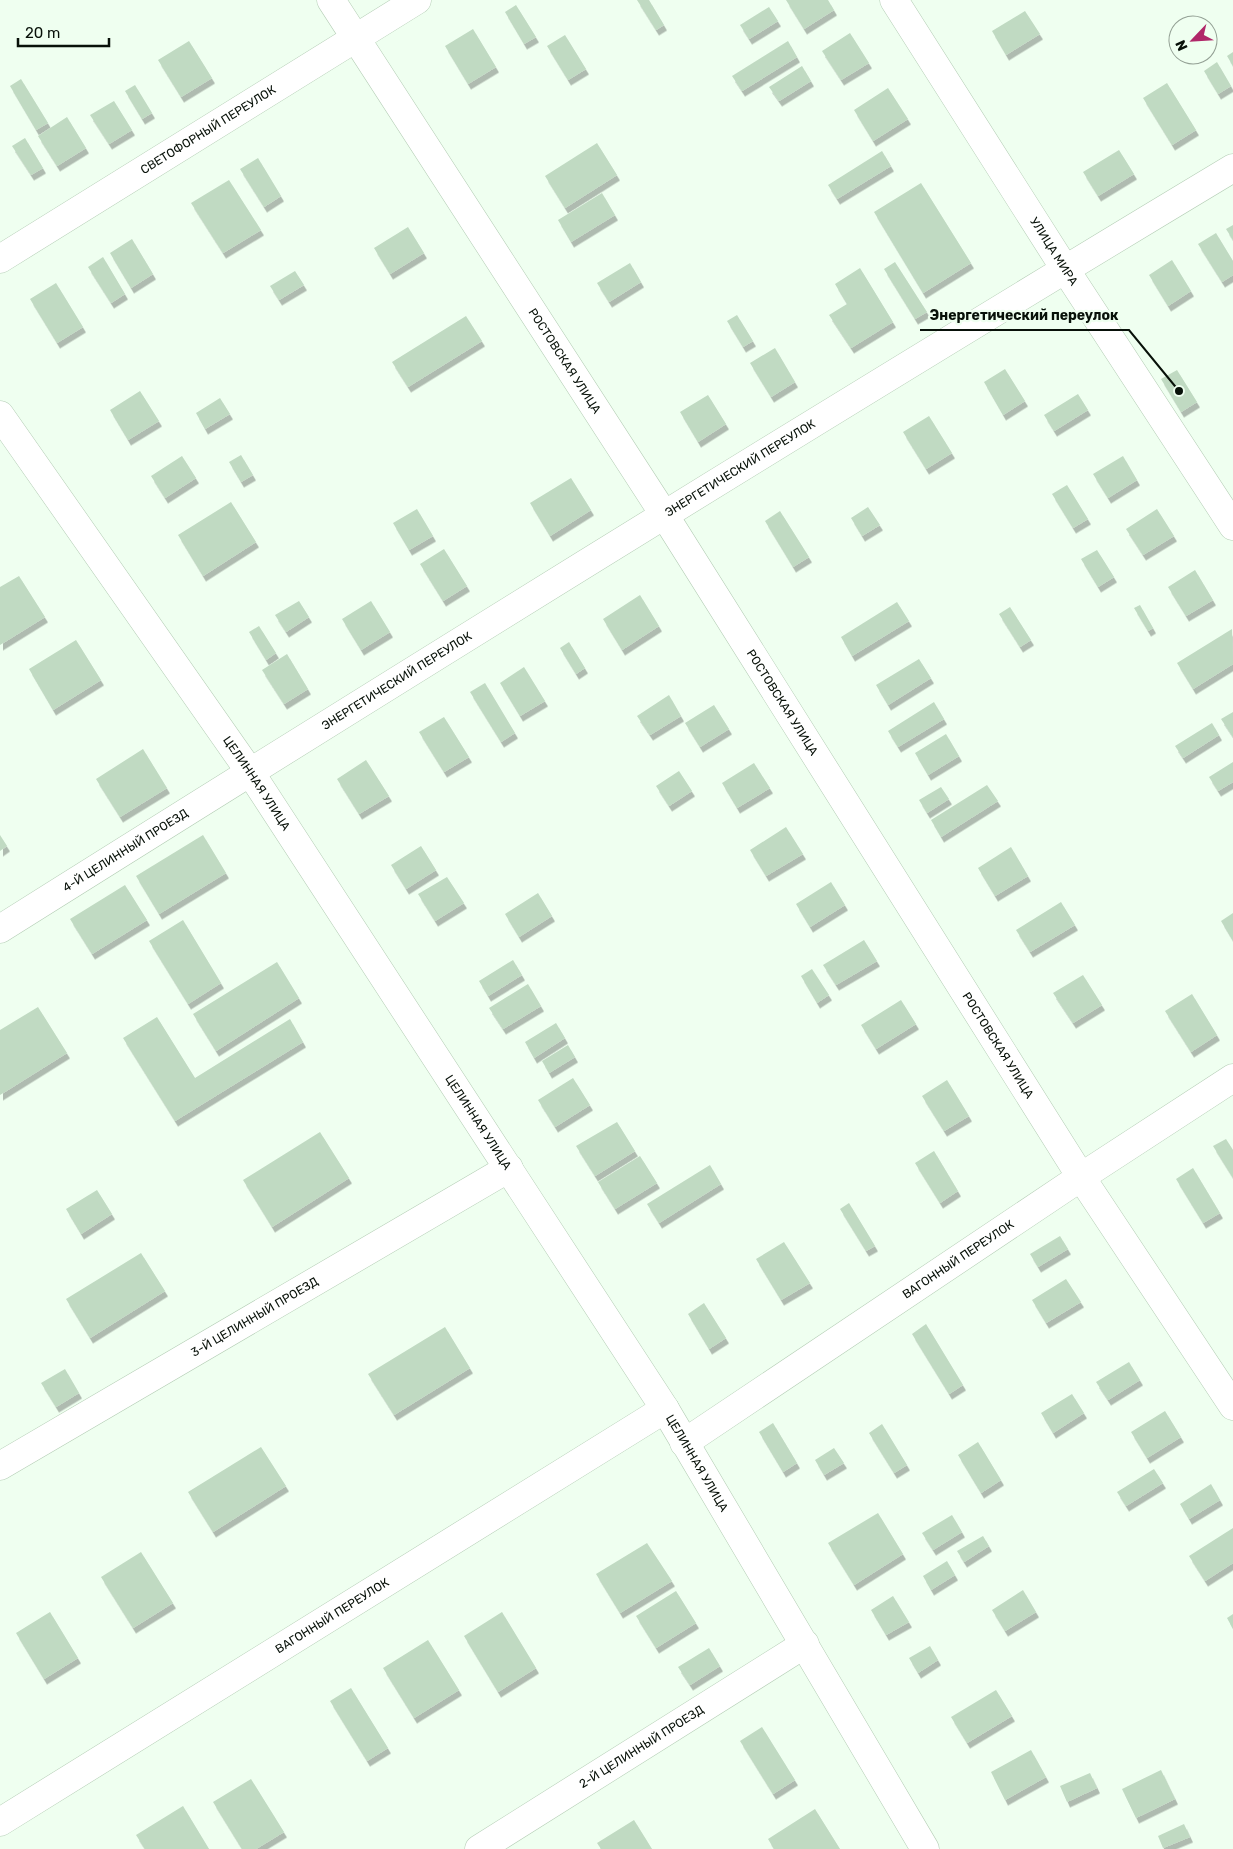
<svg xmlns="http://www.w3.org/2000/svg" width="1233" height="1849" viewBox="0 0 1233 1849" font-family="Rubik,sans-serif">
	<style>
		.building { fill: #c0dac2; filter: url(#shadow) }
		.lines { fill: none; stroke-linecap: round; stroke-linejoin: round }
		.minor-casing { stroke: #b4cdb5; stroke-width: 29 }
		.tertiary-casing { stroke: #b4cdb5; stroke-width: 29 }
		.minor { stroke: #fff; stroke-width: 28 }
		.tertiary { stroke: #fff; stroke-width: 28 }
		.labels { text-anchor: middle; stroke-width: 4.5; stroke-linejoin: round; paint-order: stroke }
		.street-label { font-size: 12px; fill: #081109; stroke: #effff0 }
		.leader { fill: none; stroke: #081109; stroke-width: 2 }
		.callout-dot { fill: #081109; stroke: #effff0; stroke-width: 2 }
		.callout-label { font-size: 14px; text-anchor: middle; font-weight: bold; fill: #081109; stroke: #effff0; stroke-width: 4.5; stroke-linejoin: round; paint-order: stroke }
	</style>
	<defs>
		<filter id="shadow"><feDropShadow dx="3" dy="5.5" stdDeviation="0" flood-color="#0004"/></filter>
	</defs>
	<rect width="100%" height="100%" fill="#effff0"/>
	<g class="building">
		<polygon points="637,0 649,0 664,25 656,30"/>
		<polygon points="786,0 828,0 834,10 804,29"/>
		<polygon points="516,5 536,37 524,44 505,12"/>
		<polygon points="769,7 778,21 749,39 740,25"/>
		<polygon points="1025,11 1040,34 1006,55 992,31"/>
		<polygon points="473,29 496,67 468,84 445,46"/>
		<polygon points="850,33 869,63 841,80 822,51"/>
		<polygon points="565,35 586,69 568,80 547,46"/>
		<polygon points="189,41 212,78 181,97 158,60"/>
		<polygon points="788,41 797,57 742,91 732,76"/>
		<polygon points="1233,52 1233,66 1227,56"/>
		<polygon points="1217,62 1231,86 1218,94 1204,71"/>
		<polygon points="802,66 811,81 779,101 769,87"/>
		<polygon points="21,79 48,123 36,130 10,86"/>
		<polygon points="1167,83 1196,130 1172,145 1143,98"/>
		<polygon points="135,85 152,113 142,119 125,91"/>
		<polygon points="888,88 908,119 873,141 854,110"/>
		<polygon points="114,101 132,130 109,144 90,115"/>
		<polygon points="67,117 86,148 57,166 38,136"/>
		<polygon points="25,138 43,168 31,175 12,146"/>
		<polygon points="597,143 617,175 565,208 545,176"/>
		<polygon points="1119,150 1134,174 1098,196 1083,172"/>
		<polygon points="882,151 891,166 837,199 828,185"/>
		<polygon points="258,158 281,196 264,207 240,169"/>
		<polygon points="229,180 261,230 223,253 191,203"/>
		<polygon points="921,183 971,263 923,293 874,212"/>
		<polygon points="602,193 615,215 571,242 558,220"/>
		<polygon points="1233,225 1233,240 1226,229"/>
		<polygon points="408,227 424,253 390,274 374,248"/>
		<polygon points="1216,233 1233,261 1233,275 1222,282 1198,244"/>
		<polygon points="132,239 153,274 131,288 110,253"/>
		<polygon points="103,257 125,294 111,303 88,267"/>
		<polygon points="1172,260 1191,291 1168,306 1149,275"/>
		<polygon points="895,262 927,312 915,319 884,269"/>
		<polygon points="630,263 641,282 609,302 597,283"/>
		<polygon points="860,268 893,322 851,348 829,315 847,304 835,284"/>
		<polygon points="295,271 304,285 279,300 270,286"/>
		<polygon points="56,283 83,327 57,343 30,299"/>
		<polygon points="737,315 753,341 743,347 727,321"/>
		<polygon points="466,316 482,341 408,387 392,362"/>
		<polygon points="775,348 795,382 771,397 750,363"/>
		<polygon points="1005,369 1025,401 1003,415 984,382"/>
		<polygon points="1177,370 1197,402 1181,412 1161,379"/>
		<polygon points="140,391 159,421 128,440 110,410"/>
		<polygon points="1078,394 1088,410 1054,431 1044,415"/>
		<polygon points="708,395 726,424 698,442 680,412"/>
		<polygon points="220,398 230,414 205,429 196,413"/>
		<polygon points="929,416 952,453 926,469 903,432"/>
		<polygon points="241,455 253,475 241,482 229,462"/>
		<polygon points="182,456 196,478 165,498 151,476"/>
		<polygon points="1123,456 1137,480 1108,498 1093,474"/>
		<polygon points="571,478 591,510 550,536 530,503"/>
		<polygon points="1067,485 1088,519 1073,528 1052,494"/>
		<polygon points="231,502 256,542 203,576 178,535"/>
		<polygon points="868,507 880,525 862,536 851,518"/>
		<polygon points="417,509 433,536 409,550 393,523"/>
		<polygon points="1157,509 1174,536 1143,555 1126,529"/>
		<polygon points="780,511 809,557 793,567 765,521"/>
		<polygon points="444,549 467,586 443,601 420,564"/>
		<polygon points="1097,550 1114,577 1098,587 1081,559"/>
		<polygon points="1195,570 1213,600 1186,616 1168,587"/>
		<polygon points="19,576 45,617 0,645 0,587"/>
		<polygon points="640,595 659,626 622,650 603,619"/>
		<polygon points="299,601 309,617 286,632 275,615"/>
		<polygon points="371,601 390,632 361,650 342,619"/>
		<polygon points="897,602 909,621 852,656 841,637"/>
		<polygon points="1140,605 1153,628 1148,631 1134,608"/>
		<polygon points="1010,607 1031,640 1020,647 999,614"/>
		<polygon points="259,626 276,653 266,660 249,632"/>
		<polygon points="1232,629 1233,664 1193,689 1177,663"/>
		<polygon points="76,640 101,680 53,710 29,669"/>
		<polygon points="569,642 585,668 576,674 560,648"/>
		<polygon points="287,654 308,689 284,704 262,670"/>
		<polygon points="919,659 931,678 888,705 876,685"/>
		<polygon points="524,667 545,701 520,716 500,683"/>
		<polygon points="485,683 515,733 501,742 470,692"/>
		<polygon points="669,695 681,716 650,735 637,716"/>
		<polygon points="934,702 944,719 898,747 888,731"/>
		<polygon points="714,705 729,729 700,747 685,723"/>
		<polygon points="1233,712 1233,737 1221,719"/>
		<polygon points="444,717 469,757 444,772 419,732"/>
		<polygon points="1212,723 1219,735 1183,758 1175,746"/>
		<polygon points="946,734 959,756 928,775 915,753"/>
		<polygon points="143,749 167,788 120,817 96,779"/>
		<polygon points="366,760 389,796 359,814 337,779"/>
		<polygon points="1233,762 1233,782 1218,791 1209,777"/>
		<polygon points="754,763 770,788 737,808 722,783"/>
		<polygon points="679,771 692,791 669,806 656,786"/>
		<polygon points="987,785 998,801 941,837 931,820"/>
		<polygon points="941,787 949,799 927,813 919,800"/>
		<polygon points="786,827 803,854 766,876 750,850"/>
		<polygon points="0,835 7,846 0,851"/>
		<polygon points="203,835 226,873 159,914 136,876"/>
		<polygon points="421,846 436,870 406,889 391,865"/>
		<polygon points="1011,847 1028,876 995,896 978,868"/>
		<polygon points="447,877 464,903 435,921 418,894"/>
		<polygon points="831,882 845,905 810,927 796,904"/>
		<polygon points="125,885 147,920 92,954 70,919"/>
		<polygon points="538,893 552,916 519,937 505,914"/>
		<polygon points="1061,902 1075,925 1030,952 1016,930"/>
		<polygon points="1233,913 1233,941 1221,921"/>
		<polygon points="183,920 221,983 188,1004 149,941"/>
		<polygon points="864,940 877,961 836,985 823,965"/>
		<polygon points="513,960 522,975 488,996 479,981"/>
		<polygon points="277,962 299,998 216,1051 193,1014"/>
		<polygon points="812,969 829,995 817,1003 801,976"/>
		<polygon points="1083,975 1102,1005 1073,1023 1053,993"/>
		<polygon points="528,984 541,1006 503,1029 489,1008"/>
		<polygon points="1192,994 1217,1035 1191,1052 1165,1011"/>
		<polygon points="901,1000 916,1024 876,1049 861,1025"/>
		<polygon points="38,1007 67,1053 0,1095 0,1030"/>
		<polygon points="157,1017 195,1078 290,1019 303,1042 175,1121 123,1038"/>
		<polygon points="556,1023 565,1038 534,1058 525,1042"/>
		<polygon points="568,1045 575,1057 549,1073 542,1061"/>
		<polygon points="573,1078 590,1105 555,1127 538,1100"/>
		<polygon points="947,1080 969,1116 944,1131 922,1096"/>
		<polygon points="617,1122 635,1151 595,1176 576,1146"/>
		<polygon points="320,1132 349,1178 272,1227 243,1180"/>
		<polygon points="1226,1139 1233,1150 1233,1178 1213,1146"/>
		<polygon points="934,1151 958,1191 940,1203 915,1163"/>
		<polygon points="640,1156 657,1183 615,1209 598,1182"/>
		<polygon points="710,1165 721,1184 659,1223 647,1204"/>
		<polygon points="1193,1168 1220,1213 1203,1223 1176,1179"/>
		<polygon points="97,1190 112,1214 81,1234 66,1209"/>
		<polygon points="849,1203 875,1246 866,1251 840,1209"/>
		<polygon points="1060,1236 1068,1249 1038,1267 1030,1254"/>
		<polygon points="784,1242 810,1283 781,1300 756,1259"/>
		<polygon points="141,1253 165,1291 90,1338 66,1299"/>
		<polygon points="1066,1279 1081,1302 1046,1323 1032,1300"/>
		<polygon points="704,1303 726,1338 709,1349 688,1314"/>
		<polygon points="926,1324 963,1385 949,1394 912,1334"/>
		<polygon points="445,1327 470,1368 394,1415 368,1374"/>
		<polygon points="1129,1362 1140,1380 1108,1400 1096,1382"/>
		<polygon points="65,1369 79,1393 56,1407 41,1383"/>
		<polygon points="1072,1394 1084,1413 1053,1433 1041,1413"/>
		<polygon points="1165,1411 1181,1437 1147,1458 1131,1432"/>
		<polygon points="773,1423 797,1463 783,1472 759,1432"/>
		<polygon points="882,1424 907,1465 894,1473 869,1433"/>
		<polygon points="978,1442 1001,1480 981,1493 958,1455"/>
		<polygon points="261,1447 286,1486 213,1532 188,1492"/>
		<polygon points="834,1448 844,1463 824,1475 815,1460"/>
		<polygon points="1154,1469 1163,1483 1126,1506 1117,1492"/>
		<polygon points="1211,1484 1220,1500 1189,1519 1180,1504"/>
		<polygon points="878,1513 903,1554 854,1585 828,1543"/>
		<polygon points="952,1515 962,1532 933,1550 922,1533"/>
		<polygon points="1233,1528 1233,1563 1205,1581 1189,1556"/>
		<polygon points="983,1536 989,1546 964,1562 957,1551"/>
		<polygon points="647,1543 672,1581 620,1613 596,1574"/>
		<polygon points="141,1552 173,1603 133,1628 101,1577"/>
		<polygon points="947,1561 955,1575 931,1590 923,1576"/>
		<polygon points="1023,1590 1036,1612 1005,1631 992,1610"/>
		<polygon points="676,1591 696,1623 656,1648 636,1616"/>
		<polygon points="893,1596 909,1622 886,1635 871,1610"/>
		<polygon points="50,1612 78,1658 44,1679 16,1633"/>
		<polygon points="502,1612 536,1668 498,1692 464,1636"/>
		<polygon points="1233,1614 1233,1629 1227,1618"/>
		<polygon points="428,1640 459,1690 414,1718 383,1668"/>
		<polygon points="930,1646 938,1660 918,1673 909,1658"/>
		<polygon points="709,1648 720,1666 690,1685 678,1667"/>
		<polygon points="351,1688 388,1748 367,1761 330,1701"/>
		<polygon points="996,1690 1012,1716 967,1743 951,1717"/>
		<polygon points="762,1727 795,1780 773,1794 740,1741"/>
		<polygon points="1031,1750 1046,1777 1005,1800 991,1772"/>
		<polygon points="1161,1770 1175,1799 1136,1818 1122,1789"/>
		<polygon points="1090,1773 1097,1788 1067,1802 1060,1786"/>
		<polygon points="251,1779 284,1832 256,1849 242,1849 213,1802"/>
		<polygon points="183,1806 209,1849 145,1849 136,1835"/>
		<polygon points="815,1809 840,1849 774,1849 768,1839"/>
		<polygon points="634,1820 652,1849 601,1849 597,1843"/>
		<polygon points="1184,1824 1190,1837 1163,1848 1158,1836"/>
	</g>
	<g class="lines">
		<g class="minor-casing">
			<g id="minor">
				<path id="s1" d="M 331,0 L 665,516 L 1081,1177 L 1233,1406"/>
				<path id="s2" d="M 0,259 L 417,0"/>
				<path id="s3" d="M 0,415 L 250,772 L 665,1409 L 925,1849"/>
				<path id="s4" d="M 0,929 C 409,672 819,417 1233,168"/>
				<path id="s5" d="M 684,1443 L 1081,1177 L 1233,1078"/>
				<path id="s6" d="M 0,1466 L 509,1168"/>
				<path id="s7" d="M 0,1822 L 665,1409"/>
				<path id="s8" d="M 479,1849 L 805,1644"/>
			</g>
		</g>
		<g class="tertiary-casing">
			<g id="tertiary">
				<path id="s9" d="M 894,0 L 1065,269 L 1233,526"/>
			</g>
		</g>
		<use href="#minor" class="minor"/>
		<use href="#tertiary" class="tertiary"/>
	</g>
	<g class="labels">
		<g class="street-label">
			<text dy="4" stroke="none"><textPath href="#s2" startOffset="245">СВЕТОФОРНЫЙ ПЕРЕУЛОК</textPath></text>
			<text dy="4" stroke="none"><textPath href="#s9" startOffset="298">УЛИЦА МИРА</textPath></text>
			<text dy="4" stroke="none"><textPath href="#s1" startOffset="430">РОСТОВСКАЯ УЛИЦА</textPath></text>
			<text dy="4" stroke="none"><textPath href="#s4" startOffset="872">ЭНЕРГЕТИЧЕСКИЙ ПЕРЕУЛОК</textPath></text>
			<text dy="4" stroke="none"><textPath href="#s4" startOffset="468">ЭНЕРГЕТИЧЕСКИЙ ПЕРЕУЛОК</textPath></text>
			<text dy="4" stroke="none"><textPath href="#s1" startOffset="835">РОСТОВСКАЯ УЛИЦА</textPath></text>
			<text dy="4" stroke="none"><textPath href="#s3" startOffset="449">ЦЕЛИННАЯ УЛИЦА</textPath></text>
			<text dy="4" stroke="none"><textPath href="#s4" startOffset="148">4-Й ЦЕЛИННЫЙ ПРОЕЗД</textPath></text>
			<text dy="4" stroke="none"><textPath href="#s1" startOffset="1240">РОСТОВСКАЯ УЛИЦА</textPath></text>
			<text dy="4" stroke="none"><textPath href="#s3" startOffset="854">ЦЕЛИННАЯ УЛИЦА</textPath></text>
			<text dy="4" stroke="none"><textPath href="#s5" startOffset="330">ВАГОННЫЙ ПЕРЕУЛОК</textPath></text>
			<text dy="4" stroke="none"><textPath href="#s6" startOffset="295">3-Й ЦЕЛИННЫЙ ПРОЕЗД</textPath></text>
			<text dy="4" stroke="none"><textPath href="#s3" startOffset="1259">ЦЕЛИННАЯ УЛИЦА</textPath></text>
			<text dy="4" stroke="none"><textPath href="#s7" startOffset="391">ВАГОННЫЙ ПЕРЕУЛОК</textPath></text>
			<text dy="4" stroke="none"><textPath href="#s8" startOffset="192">2-Й ЦЕЛИННЫЙ ПРОЕЗД</textPath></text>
		</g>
	</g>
	<path class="leader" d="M1179 391L1129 330H920"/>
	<circle class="callout-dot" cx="1179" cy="391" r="5"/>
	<g class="callout-label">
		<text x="1024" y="320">Энергетический переулок</text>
	</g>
	<g transform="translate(1193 40) rotate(245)"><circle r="24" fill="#effff0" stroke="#93a094"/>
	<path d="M0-4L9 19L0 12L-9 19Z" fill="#b02769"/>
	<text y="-8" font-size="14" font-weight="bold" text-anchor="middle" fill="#081109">N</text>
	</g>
	<path d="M18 38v8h91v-8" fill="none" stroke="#081109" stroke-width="2.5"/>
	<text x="25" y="38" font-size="15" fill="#081109" stroke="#effff0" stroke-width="4" paint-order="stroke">20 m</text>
</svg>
